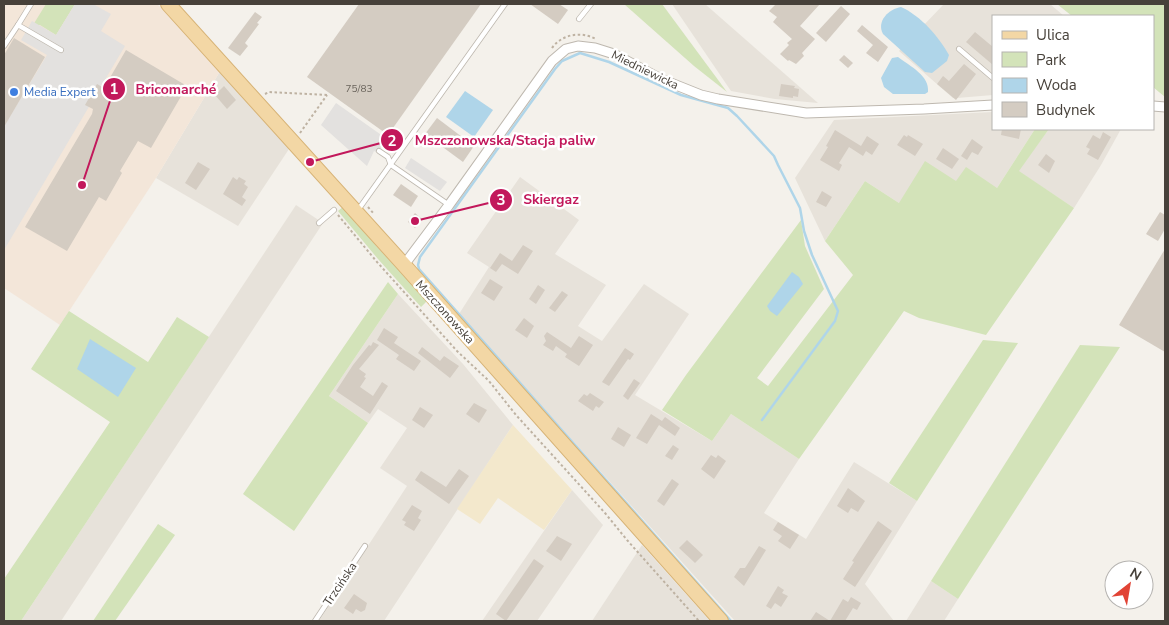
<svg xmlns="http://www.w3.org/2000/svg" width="1169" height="625" viewBox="0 0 1169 625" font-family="'Nunito Sans',sans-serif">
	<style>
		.residential { fill: #e7e2da }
		.commercial { fill: #f3e6d9 }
		.green { fill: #d3e3b9 }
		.sand { fill: #f3e8cc }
		.parking { fill: #e3e1df }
		.water { fill: #afd5e9 }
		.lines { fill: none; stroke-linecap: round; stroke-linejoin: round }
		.stream { stroke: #afd5e9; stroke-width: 2.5 }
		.building { fill: #d4ccc2 }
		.service-casing { stroke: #beb8af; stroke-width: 6 }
		.minor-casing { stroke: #beb8af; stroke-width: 11 }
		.primary-casing { stroke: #d7b376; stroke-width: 16 }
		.path { stroke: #beb2a2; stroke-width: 2; stroke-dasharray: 2.5 2.5; stroke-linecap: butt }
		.service { stroke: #fff; stroke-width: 4.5 }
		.minor { stroke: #fff; stroke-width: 9 }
		.primary { stroke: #f3d7a5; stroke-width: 14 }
		.shop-dot { fill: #3f7fe0; stroke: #fff; stroke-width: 2 }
		.labels { text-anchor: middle; stroke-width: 5; stroke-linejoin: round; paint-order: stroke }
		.number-label { font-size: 10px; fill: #6a645c }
		.street-label { font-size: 12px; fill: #47413a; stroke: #fff }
		.shop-label { font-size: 12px; fill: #366cbe; stroke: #fff; text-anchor: start }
		.leader { fill: none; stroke: #c2185b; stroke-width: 2 }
		.callout-dot { fill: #c2185b; stroke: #fff; stroke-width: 2 }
		.mark-label { font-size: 15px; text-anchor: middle; font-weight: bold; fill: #fff }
		.callout-label { font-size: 14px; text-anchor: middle; font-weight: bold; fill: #c2185b; stroke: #fff; stroke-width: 5; stroke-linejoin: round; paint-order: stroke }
	</style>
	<rect width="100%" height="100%" fill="#f4f1eb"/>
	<g class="residential">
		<polygon points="672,4 705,4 818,103 775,99 731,91"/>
		<polygon points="944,4 1050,4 1064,16 993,16 993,95 957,98 953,98 899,51"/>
		<polygon points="222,68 289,149 238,226 156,178"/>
		<polygon points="993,112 993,129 1035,129 997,188 956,182 899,203 865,181 825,241 795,178 834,120"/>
		<polygon points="1049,129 1121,129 1101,165 1074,208 1018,171"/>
		<polygon points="520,177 579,220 555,254 606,285 578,326 602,341 644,284 689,314 635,395 712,441 731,414 799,459 764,513 806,539 854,462 917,501 865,584 894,621 735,621 459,314 489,267 467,253"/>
		<polygon points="296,205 323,223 61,621 21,621"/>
		<polygon points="398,294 463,364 513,425 384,621 319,621 407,486 380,468 407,428 378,409 368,423 329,396"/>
		<polygon points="572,490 603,525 537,621 482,621"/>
		<polygon points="642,545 710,621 592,621"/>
		<polygon points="931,581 958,599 944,621 906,621"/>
	</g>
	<polygon class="commercial" points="4,4 157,4 222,68 156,178 60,325 4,288"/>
	<g class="green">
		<polygon points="46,4 75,4 56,35 40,25 33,25"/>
		<polygon points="624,4 662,4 727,92 694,66"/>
		<polygon points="1057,4 1165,4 1165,97 1153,87 1153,16 1072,16"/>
		<polygon points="1035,129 1049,129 1019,171 1074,208 986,335 919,318 904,311 799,459 731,414 712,441 662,410 686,375 801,220 805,246 824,289 757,378 768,386 853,275 825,241 865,181 899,203 925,161 956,181 966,167 997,188"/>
		<polygon points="344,206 377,247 426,299 426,302 421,307 378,259 338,211"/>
		<polygon points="388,282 398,294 329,396 368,423 294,531 243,494"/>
		<polygon points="69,311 148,362 177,317 209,337 21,621 4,621 4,579 110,422 31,369"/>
		<polygon points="983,340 1018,343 917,501 889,483"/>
		<polygon points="1080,345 1120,347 958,599 931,581"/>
		<polygon points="158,524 175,535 115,621 93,621"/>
	</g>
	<polygon class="sand" points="513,425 572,490 544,530 498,498 480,524 457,509"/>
	<g class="parking">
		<polygon points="75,4 93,4 111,14 101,31 125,46 4,250 4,126 47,55 21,40 32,21 56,35"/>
		<polygon points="336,103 387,139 378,153 374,151 367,166 321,125"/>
		<polygon points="411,158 447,182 440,191 405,168"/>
	</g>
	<g class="water">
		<path d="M 901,7 C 921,16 938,36 949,55 L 947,61 L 932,73 L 925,72 L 883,34 C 876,21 889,9 901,7 Z"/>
		<path d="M 898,57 C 910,66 930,76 928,92 L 925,94 L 893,94 L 884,87 L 881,78 L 892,58 Z"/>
		<polygon points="465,91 493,110 474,137 446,117"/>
		<polygon points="792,272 799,277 803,284 777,316 770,311 767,306"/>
		<polygon points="90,339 136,368 118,397 77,369"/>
	</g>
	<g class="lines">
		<polyline class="stream" points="731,621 419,269 418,265 420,257 555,69 562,61 580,53 609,62 681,95 728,108 737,116 774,156 778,165 800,208 804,231 812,255 838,311 835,321 762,420"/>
	</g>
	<g class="building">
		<polygon points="359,4 481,4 388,135 307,77"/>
		<polygon points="530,4 559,4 568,10 558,24"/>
		<polygon points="776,4 820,4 800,26 815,39 802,53 804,56 796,64 789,60 788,61 780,54 789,45 787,43 792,39 773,22 777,17 769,11"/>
		<polygon points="841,6 850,14 826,42 816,33"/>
		<polygon points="255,12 262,17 257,23 259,24 245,43 248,46 240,56 228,48"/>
		<polygon points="862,25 888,47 878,62 866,53 873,45 857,31"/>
		<polygon points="975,32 993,47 993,65 966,42"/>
		<polygon points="14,38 45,57 4,127 4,55"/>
		<polygon points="126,50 187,86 151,148 138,141 120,171 122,173 106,201 99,197 67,251 25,227 92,114 93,109 85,105 97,84 104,88"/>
		<polygon points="844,55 853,63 848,68 839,60"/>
		<polygon points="964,64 976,74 956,100 937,84 943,76 949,81"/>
		<polygon points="781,84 795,86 794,88 799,89 798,97 793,96 793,98 779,96"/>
		<polygon points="224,86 236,100 227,109 215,95"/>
		<polygon points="437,118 474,146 463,162 425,134"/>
		<polygon points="1002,129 1021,129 1019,139 1001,135"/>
		<polygon points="835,130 861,146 867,136 879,144 872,155 866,151 863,156 849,147 839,163 842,165 839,171 820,160 828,147 826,146"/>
		<polygon points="1103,132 1111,137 1098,160 1087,154 1090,149 1086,147 1093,135 1100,139"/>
		<polygon points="904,135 907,137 908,135 923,144 915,156 897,145"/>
		<polygon points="972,139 983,147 978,155 972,152 967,160 961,156"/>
		<polygon points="943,148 959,159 952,169 936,159"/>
		<polygon points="1046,154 1055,161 1049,173 1038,165"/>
		<polygon points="198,162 210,169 196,190 185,183"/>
		<polygon points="233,177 237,180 239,177 246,181 244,184 248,187 242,197 246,200 242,206 223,194"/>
		<polygon points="401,184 418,196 411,207 393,195"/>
		<polygon points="822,191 832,197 826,207 816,202"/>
		<polygon points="1160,212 1165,215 1165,229 1158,241 1146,234"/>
		<polygon points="415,213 422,219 415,228 408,222"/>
		<polygon points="523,245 533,251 518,274 502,264 496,272 490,268 500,253 512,261"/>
		<polygon points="1165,249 1165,352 1119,325"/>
		<polygon points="490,279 503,287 494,301 481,293"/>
		<polygon points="538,285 545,290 536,304 529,299"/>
		<polygon points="562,291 568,295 555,312 549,308"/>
		<polygon points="524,318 534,326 527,338 515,330"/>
		<polygon points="384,328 398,337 394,343 421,361 414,371 396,359 399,355 377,340"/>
		<polygon points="547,332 571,348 579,336 593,345 579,366 565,357 567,354 556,346 553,351 543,345 546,341 544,336"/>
		<polygon points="373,342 379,345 359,369 366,374 364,377 366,378 360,387 373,396 382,382 388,386 370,414 336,391 353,365 369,345 371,346"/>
		<polygon points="422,347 440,361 444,356 459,366 450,378 418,353"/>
		<polygon points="625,348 634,354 630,360 628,359 609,386 602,382"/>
		<polygon points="634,379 640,383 628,400 623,396"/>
		<polygon points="590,393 604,402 599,408 596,406 593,411 578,401 584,394 587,396"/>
		<polygon points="474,403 487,410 479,423 466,414"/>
		<polygon points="420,407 433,415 424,428 412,420"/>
		<polygon points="651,414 662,421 665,417 680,428 675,436 659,425 647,444 636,438"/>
		<polygon points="618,427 631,435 624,447 611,439"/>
		<polygon points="673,445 679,449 672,460 665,456"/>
		<polygon points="711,455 716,458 718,455 726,461 714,479 701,469"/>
		<polygon points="459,469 469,476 449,504 415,480 421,471 446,487"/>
		<polygon points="672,479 679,484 664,506 657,501"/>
		<polygon points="848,488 865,501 858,512 851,508 848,513 837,506"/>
		<polygon points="412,505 422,511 418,518 421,520 414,531 404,525 406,522 402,520"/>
		<polygon points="878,521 892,531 855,587 843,579 854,562 852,561"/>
		<polygon points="778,522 799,535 790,549 778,541 782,536 773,530"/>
		<polygon points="557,536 572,544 561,561 546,551"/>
		<polygon points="687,540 703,555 695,563 679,548"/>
		<polygon points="759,546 766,550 744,586 734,577 740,568 745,568"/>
		<polygon points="534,559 544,566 506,621 496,614"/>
		<polygon points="778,586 784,590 782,593 788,596 781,607 775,603 771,609 766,606"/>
		<polygon points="354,594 367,603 365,610 361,612 356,609 353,614 344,608"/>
		<polygon points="851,597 861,603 857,610 853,608 845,621 810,621 816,612 830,621 843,599 848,602"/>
	</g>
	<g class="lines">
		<g class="service-casing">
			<g id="service">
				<polyline points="31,4 18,25 61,50"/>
				<polyline points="579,19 591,4"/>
				<polyline points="4,46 18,25"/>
				<polyline points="959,49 993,78"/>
				<polyline points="379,151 388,157 391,165 449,205"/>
				<polyline points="358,210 505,4"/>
				<polyline points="319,223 334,210"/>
				<polyline points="315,621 365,546"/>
			</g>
		</g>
		<g class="minor-casing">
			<g id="minor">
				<polyline points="1153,106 1165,107"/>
				<polyline points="404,265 449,205 552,61 566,49 578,46 595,48 614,54 661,79 701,95 718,99 806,113 924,109 993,105"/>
			</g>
		</g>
		<g class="primary-casing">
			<polyline id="primary" points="168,4 404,265 721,621"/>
		</g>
		<g class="path">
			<path d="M 552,48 C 562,34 581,31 596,39"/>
			<polyline points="265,94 269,92 327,95"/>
			<polyline points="300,133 327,95"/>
			<polyline points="368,207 374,214"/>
			<polyline points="338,215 377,262 457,351 489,381 516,415 605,513 627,540 699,621"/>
		</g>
		<use href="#service" class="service"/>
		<use href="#minor" class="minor"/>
		<use href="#primary" class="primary"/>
	</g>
	<circle class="shop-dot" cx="14" cy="92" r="5"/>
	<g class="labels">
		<g class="number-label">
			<text x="359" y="92">75/83</text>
		</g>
		<g class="street-label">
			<text transform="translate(645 70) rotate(26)" y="4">Miedniewicka</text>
			<text transform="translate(445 312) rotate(48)" y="4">Mszczonowska</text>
			<text transform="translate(340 584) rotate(-56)" y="4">Trzcińska</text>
		</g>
		<g class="shop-label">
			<text x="24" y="96">Media Expert</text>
		</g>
	</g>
	<path class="leader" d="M82 185L114 89M310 162L392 140M415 221L501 200"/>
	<g class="callout-dot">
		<circle cx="82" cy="185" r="5"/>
		<circle cx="310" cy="162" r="5"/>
		<circle cx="415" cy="221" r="5"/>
		<circle cx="114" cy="89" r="12"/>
		<circle cx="392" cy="140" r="12"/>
		<circle cx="501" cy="200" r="12"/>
	</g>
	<g class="mark-label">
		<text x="114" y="94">1</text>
		<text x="392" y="146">2</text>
		<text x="501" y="205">3</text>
	</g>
	<g class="callout-label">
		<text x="176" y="94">Bricomarché</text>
		<text x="505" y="145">Mszczonowska/Stacja paliw</text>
		<text x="551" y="204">Skiergaz</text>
	</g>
	<rect width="1169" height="625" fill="none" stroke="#47413a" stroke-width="10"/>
	<rect x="992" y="15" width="162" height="115" fill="#ffffff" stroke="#b5b3b0"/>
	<rect x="1002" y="31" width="25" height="8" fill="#f3d7a5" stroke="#b5b3b0"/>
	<text x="1036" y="40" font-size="15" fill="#47413a">Ulica</text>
	<rect x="1002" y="52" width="25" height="15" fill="#d3e3b9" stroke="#b5b3b0"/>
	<text x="1036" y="65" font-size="15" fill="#47413a">Park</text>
	<rect x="1002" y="78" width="25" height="15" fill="#afd5e9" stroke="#b5b3b0"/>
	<text x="1036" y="90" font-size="15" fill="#47413a">Woda</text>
	<rect x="1002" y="102" width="25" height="15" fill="#d4ccc2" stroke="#b5b3b0"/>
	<text x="1036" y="115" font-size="15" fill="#47413a">Budynek</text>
	<g transform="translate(1129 585) rotate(31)"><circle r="24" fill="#ffffff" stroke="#b5b3b0"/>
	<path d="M0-4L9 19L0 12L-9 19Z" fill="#e14335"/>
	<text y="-8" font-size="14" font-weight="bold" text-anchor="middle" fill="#47413a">N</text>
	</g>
</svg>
